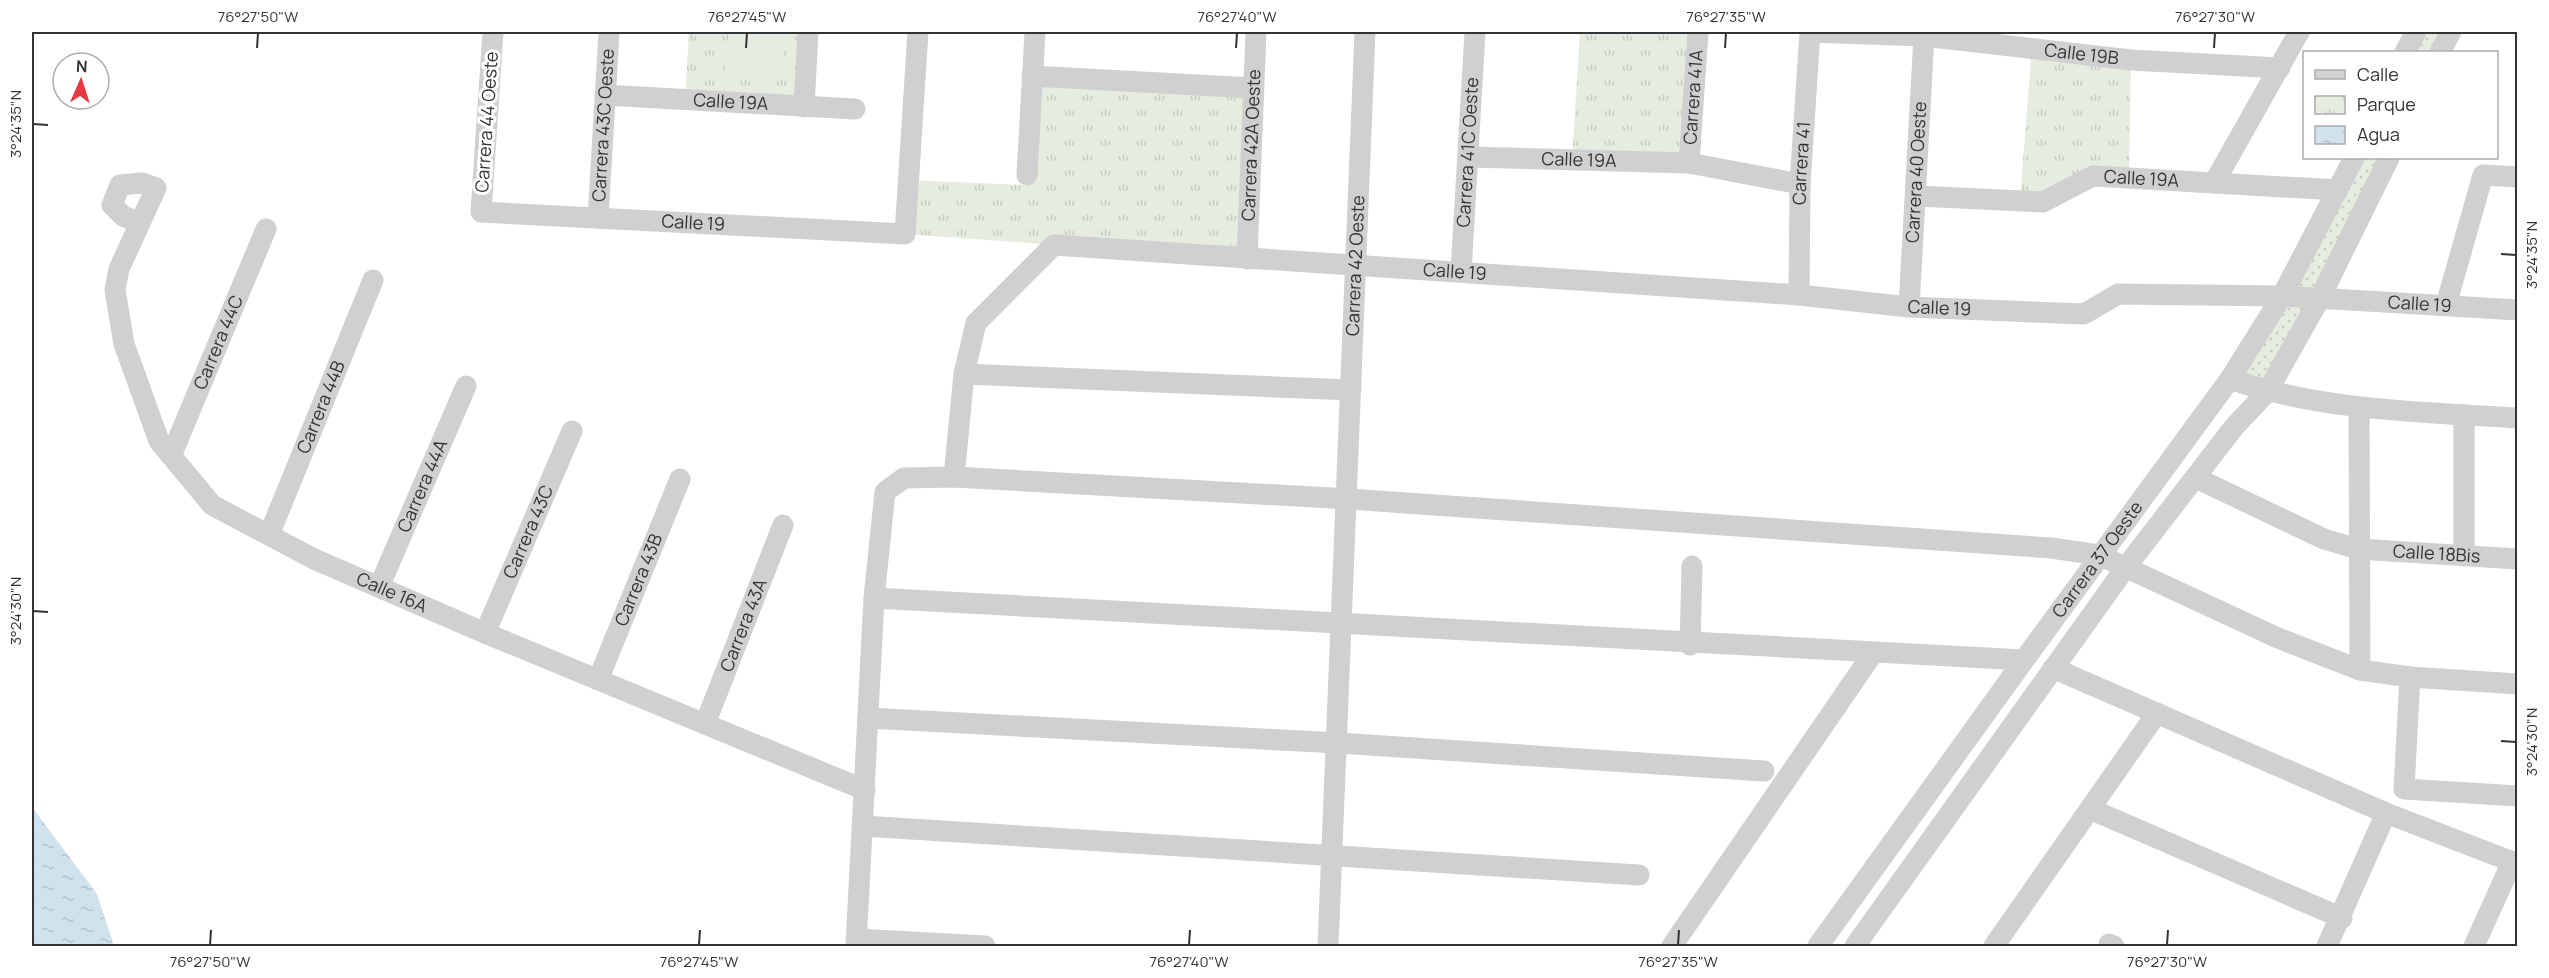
<svg xmlns="http://www.w3.org/2000/svg" width="2549" height="978" viewBox="0 0 2549 978" font-family="Manrope,sans-serif">
	<style>
		.grass { fill: url(#grass-dots) }
		.park { fill: url(#park-tufts) }
		.pitch { fill: #e6ecdf }
		.water { fill: url(#water-ripples) }
		.lines { fill: none; stroke-linecap: round; stroke-linejoin: round }
		.minor { stroke: #d0d0d0; stroke-width: 21 }
		.ticks { fill: none; stroke: #333; stroke-width: 2 }
		.labels { text-anchor: middle; stroke-width: 6; stroke-linejoin: round; paint-order: stroke }
		.street-label { font-size: 18px; fill: #333; stroke: #fff }
		.neatline { fill: none; stroke: #333; stroke-width: 2 }
		.ticks-label { font-size: 15px; text-anchor: middle; fill: #333 }
	</style>
	<defs>
		<pattern id="grass-dots" width="8" height="8" patternUnits="userSpaceOnUse" patternTransform="scale(1.5)"><rect width="8" height="8" fill="#e6ecdf"/><path d="M2 2h.1M6 6h.1" fill="none" stroke="#c6cbc0" stroke-width="1.8" stroke-linecap="round"/></pattern>
		<pattern id="park-tufts" width="24" height="20" patternUnits="userSpaceOnUse" patternTransform="scale(1.5)"><rect width="24" height="20" fill="#e6ecdf"/><path d="M3 7l-1-3M5 7V3M7 7l1-3M15 17l-1-3M17 17v-4M19 17l1-3" fill="none" stroke="#c6cbc0"/></pattern>
		<pattern id="water-ripples" width="26" height="14" patternUnits="userSpaceOnUse" patternTransform="scale(1.5)"><rect width="26" height="14" fill="#cfe2ee"/><path d="M2 4q2-2 4 0t4 0M15 11q2-2 4 0t4 0" fill="none" stroke="#b2c2cd"/></pattern>
	</defs>
	<rect width="100%" height="100%" fill="#fff"/>
	<g class="grass">
		<polygon points="2416,32 2451,32 2440,52 2405,52"/>
		<polygon points="2354,158 2389,158 2267,392 2230,379"/>
	</g>
	<g class="park">
		<polygon points="689,32 808,32 804,107 685,100"/>
		<polygon points="1580,32 1698,32 1689,163 1572,160"/>
		<polygon points="2032,47 2131,60 2129,178 2020,200"/>
		<polygon points="1032,76 1253,88 1247,259 905,234 908,180 1026,185"/>
	</g>
	<polygon class="pitch" points="729,32 785,32 782,75 726,71"/>
	<polygon class="water" points="32,807 97,894 114,946 32,946"/>
	<g class="lines">
		<g class="minor">
			<path id="s1" d="M 493,32 L 481,212 L 905,234 L 918,32"/>
			<polyline points="2405,52 2416,32"/>
			<polyline points="2440,52 2451,32"/>
			<polyline points="1032,76 1253,88"/>
			<path id="s2" d="M 605,95 L 855,109"/>
			<polyline points="804,107 808,32"/>
			<path id="s3" d="M 1468,157 L 1689,163 L 1800,184"/>
			<path id="s4" d="M 1689,163 L 1698,32"/>
			<polyline points="1027,175 1035,32"/>
			<polyline points="2214,183 2299,32"/>
			<path id="s5" d="M 1916,196 L 2043,202 L 2093,176 L 2338,190"/>
			<path id="s6" d="M 598,218 L 609,32"/>
			<path id="s7" d="M 140,223 L 123,216 L 112,205 L 120,185 L 142,183 L 156,188 L 119,269 L 115,290 L 124,344 L 159,441 L 212,505 L 314,559 L 485,633 L 865,790"/>
			<path id="s8" d="M 1247,259 L 1256,32"/>
			<path id="s9" d="M 1461,272 L 1475,32"/>
			<path id="s10" d="M 1799,295 L 1800,184 L 1810,32 L 1924,36 L 2131,60 L 2280,68"/>
			<polyline points="2446,305 2483,175 2518,177"/>
			<path id="s11" d="M 1909,307 L 1924,36"/>
			<polyline points="964,374 1351,390"/>
			<path d="M 2230,379 C 2322,411 2422,412 2518,418"/>
			<polyline points="2359,407 2360,670"/>
			<polyline points="2464,415 2464,556"/>
			<path id="s12" d="M 171,456 L 266,229"/>
			<path id="s13" d="M 954,477 L 964,374 L 976,323 L 1054,245 L 1799,295 L 1909,307 L 2084,314 L 2118,294 L 2282,296 L 2518,310"/>
			<path id="s14" d="M 2196,478 L 2324,539 L 2358,549 L 2518,559"/>
			<path id="s15" d="M 269,535 L 373,280"/>
			<path id="s16" d="M 379,587 L 466,386"/>
			<path d="M 874,598 C 1257,618 1640,642 2024,660"/>
			<path id="s17" d="M 485,633 L 572,431"/>
			<polyline points="1690,645 1692,566"/>
			<polyline points="2053,668 2386,813 2518,864"/>
			<polyline points="2410,677 2404,789 2518,796"/>
			<path id="s18" d="M 598,680 L 680,479"/>
			<polyline points="868,718 1338,743 1764,771"/>
			<path id="s19" d="M 705,724 L 783,525"/>
			<polyline points="2090,809 2342,918"/>
			<polyline points="863,826 1639,875"/>
			<polyline points="856,939 985,946"/>
			<polyline points="2109,944 2114,946"/>
			<polyline points="856,946 874,598 885,492 904,478 954,477 1349,499 2051,548 2099,555 2278,638 2360,670 2410,677 2518,684"/>
			<path id="s20" d="M 1328,946 L 1365,32"/>
			<polyline points="1672,946 1873,653"/>
			<path id="s21" d="M 1818,946 L 2024,660 L 2230,379 L 2282,296 L 2354,158"/>
			<polyline points="1855,946 2126,567 2234,427 2267,392 2320,298 2389,158"/>
			<polyline points="1994,946 2157,713"/>
			<polyline points="2327,946 2386,813"/>
			<polyline points="2474,946 2512,862"/>
		</g>
	</g>
	<path class="ticks" d="M 257,48 L 258,33M 746,48 L 747,33M 1236,48 L 1237,33M 1725,48 L 1726,33M 2214,48 L 2215,33M 33,124 L 48,125M 2501,254 L 2516,255M 33,611 L 48,612M 2501,741 L 2516,742M 210,945 L 211,930M 699,945 L 700,930M 1189,945 L 1190,930M 1678,945 L 1679,930M 2167,945 L 2168,930"/>
	<g class="labels">
		<g class="street-label">
			<text dy="6" stroke="none"><textPath href="#s10" startOffset="536">Calle 19B</textPath></text>
			<text dy="6" stroke="none"><textPath href="#s4" startOffset="66">Carrera 41A</textPath></text>
			<text dy="6" stroke="none"><textPath href="#s2" startOffset="126">Calle 19A</textPath></text>
			<text transform="translate(487 122) rotate(-86)" y="6">Carrera 44 Oeste</text>
			<text dy="6" stroke="none"><textPath href="#s6" startOffset="93">Carrera 43C Oeste</textPath></text>
			<text dy="6" stroke="none"><textPath href="#s8" startOffset="114">Carrera 42A Oeste</textPath></text>
			<text dy="6" stroke="none"><textPath href="#s9" startOffset="120">Carrera 41C Oeste</textPath></text>
			<text dy="6" stroke="none"><textPath href="#s3" startOffset="111">Calle 19A</textPath></text>
			<text dy="6" stroke="none"><textPath href="#s10" startOffset="132">Carrera 41</textPath></text>
			<text dy="6" stroke="none"><textPath href="#s11" startOffset="135">Carrera 40 Oeste</textPath></text>
			<text dy="6" stroke="none"><textPath href="#s5" startOffset="232">Calle 19A</textPath></text>
			<text dy="6" stroke="none"><textPath href="#s1" startOffset="393">Calle 19</textPath></text>
			<text dy="6" stroke="none"><textPath href="#s20" startOffset="681">Carrera 42 Oeste</textPath></text>
			<text dy="6" stroke="none"><textPath href="#s13" startOffset="668">Calle 19</textPath></text>
			<text dy="6" stroke="none"><textPath href="#s13" startOffset="1640">Calle 19</textPath></text>
			<text dy="6" stroke="none"><textPath href="#s13" startOffset="1154">Calle 19</textPath></text>
			<text dy="6" stroke="none"><textPath href="#s12" startOffset="123">Carrera 44C</textPath></text>
			<text dy="6" stroke="none"><textPath href="#s15" startOffset="138">Carrera 44B</textPath></text>
			<text dy="6" stroke="none"><textPath href="#s16" startOffset="110">Carrera 44A</textPath></text>
			<text dy="6" stroke="none"><textPath href="#s17" startOffset="110">Carrera 43C</textPath></text>
			<text dy="6" stroke="none"><textPath href="#s14" startOffset="256">Calle 18Bis</textPath></text>
			<text dy="6" stroke="none"><textPath href="#s21" startOffset="477">Carrera 37 Oeste</textPath></text>
			<text dy="6" stroke="none"><textPath href="#s18" startOffset="108">Carrera 43B</textPath></text>
			<text dy="6" stroke="none"><textPath href="#s7" startOffset="644">Calle 16A</textPath></text>
			<text dy="6" stroke="none"><textPath href="#s19" startOffset="106">Carrera 43A</textPath></text>
		</g>
	</g>
	<rect width="2549" height="978" fill="none" stroke="#ffffff" stroke-width="66"/>
	<rect x="2303" y="51" width="195" height="108" fill="#ffffff" stroke="#adadad" stroke-width="1.5"/>
	<rect x="2315" y="70" width="30" height="9" fill="#d0d0d0" stroke="#adadad" stroke-width="1.5"/>
	<text x="2357" y="81" font-size="18" fill="#333333">Calle</text>
	<rect x="2315" y="96" width="30" height="18" fill="url(#park-tufts)" stroke="#adadad" stroke-width="1.5"/>
	<text x="2357" y="111" font-size="18" fill="#333333">Parque</text>
	<rect x="2315" y="126" width="30" height="18" fill="url(#water-ripples)" stroke="#adadad" stroke-width="1.5"/>
	<text x="2357" y="141" font-size="18" fill="#333333">Agua</text>
	<g transform="translate(81 81) rotate(3)"><circle r="28" fill="#ffffff" stroke="#adadad" stroke-width="1.5"/>
	<path d="M0-4.5L10 22L0 15L-10 22Z" fill="#e63946"/>
	<text y="-9" font-size="16" font-weight="bold" text-anchor="middle" fill="#333333">N</text>
	</g>
	<rect x="33" y="33" width="2483" height="912" class="neatline"/>
	<g class="ticks-label">
		<text x="258" y="22">76°27'50"W</text>
		<text x="747" y="22">76°27'45"W</text>
		<text x="1237" y="22">76°27'40"W</text>
		<text x="1726" y="22">76°27'35"W</text>
		<text x="2215" y="22">76°27'30"W</text>
		<text transform="translate(16 124) rotate(-90)" y="5">3°24'35"N</text>
		<text transform="translate(2532 255) rotate(-90)" y="5">3°24'35"N</text>
		<text transform="translate(16 611) rotate(-90)" y="5">3°24'30"N</text>
		<text transform="translate(2532 742) rotate(-90)" y="5">3°24'30"N</text>
		<text x="210" y="967">76°27'50"W</text>
		<text x="699" y="967">76°27'45"W</text>
		<text x="1189" y="967">76°27'40"W</text>
		<text x="1678" y="967">76°27'35"W</text>
		<text x="2167" y="967">76°27'30"W</text>
	</g>
</svg>
